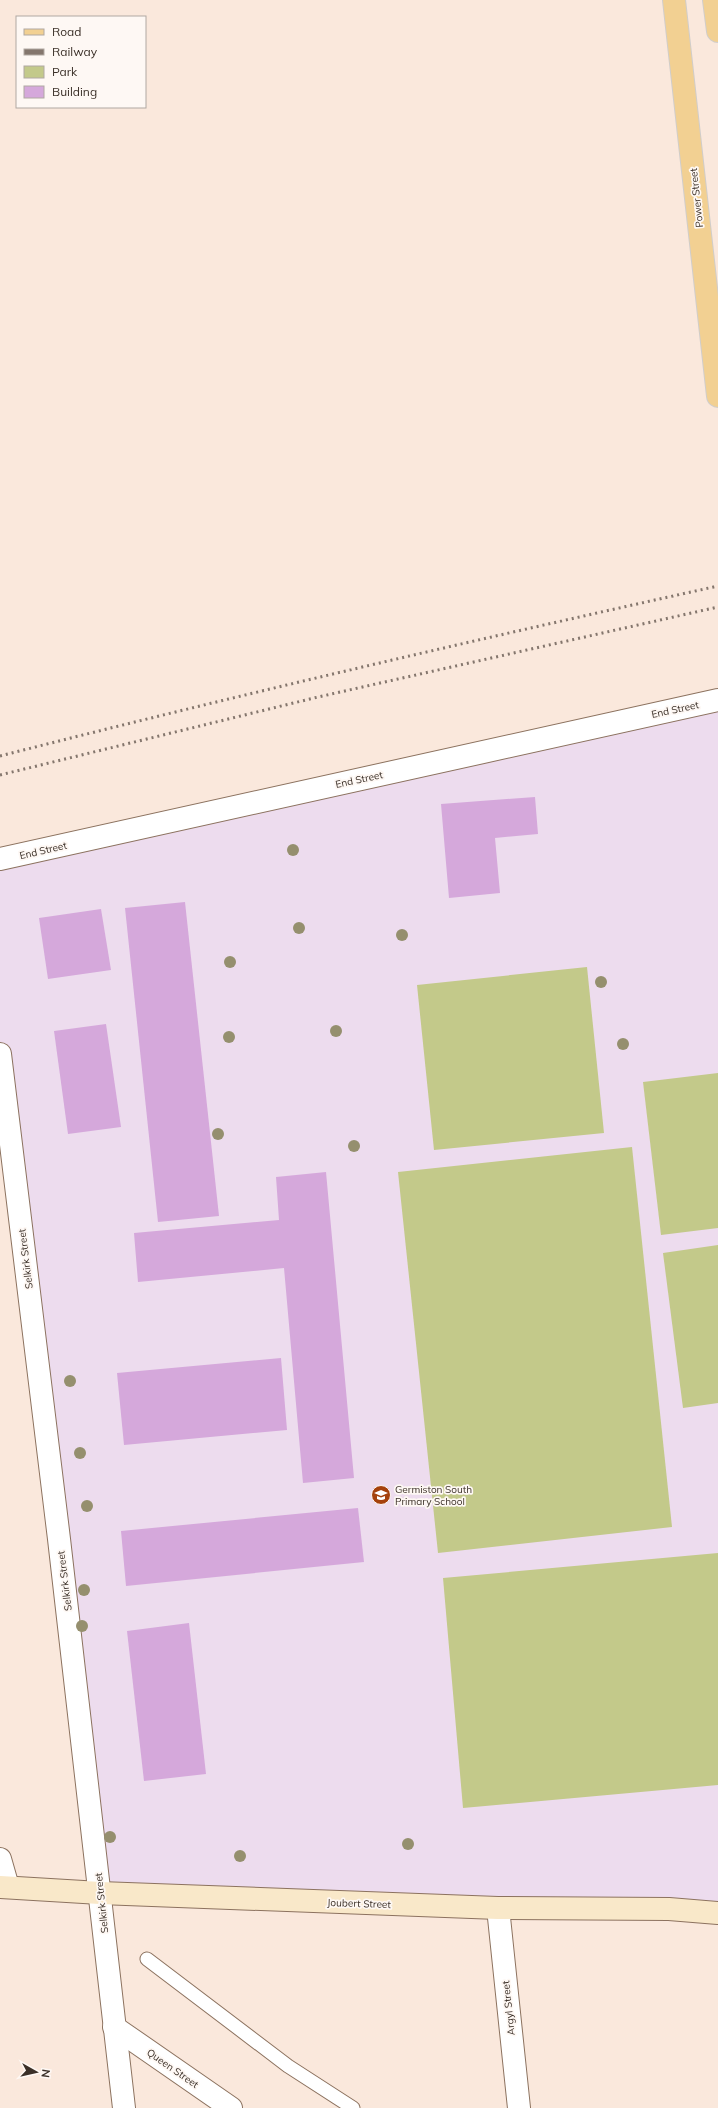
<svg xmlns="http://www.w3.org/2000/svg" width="718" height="2108" viewBox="0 0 718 2108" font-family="Mulish,sans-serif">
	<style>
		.education { fill: #eddcee }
		.green { fill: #c3c98a }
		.building { fill: #d5a8db }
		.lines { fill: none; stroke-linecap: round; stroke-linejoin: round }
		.service-casing { stroke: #8c725f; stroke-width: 15 }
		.minor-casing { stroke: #8c725f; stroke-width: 24 }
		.secondary-casing { stroke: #8c725f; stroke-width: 24 }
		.primary-casing { stroke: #d0cdcb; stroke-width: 24 }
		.service { stroke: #fff; stroke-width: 13 }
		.minor { stroke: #fff; stroke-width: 22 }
		.secondary { stroke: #f9e8c9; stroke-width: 22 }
		.primary { stroke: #f2d092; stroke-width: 22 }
		.rail { stroke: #84766d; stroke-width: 3; stroke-dasharray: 2 4; stroke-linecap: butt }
		.tree { fill: #958f6e }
		.labels { text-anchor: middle; stroke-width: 3.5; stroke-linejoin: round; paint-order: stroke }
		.street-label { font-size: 10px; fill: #3a2f27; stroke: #fef8f4 }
		.poi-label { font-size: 10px; fill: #3a2f27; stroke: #fef8f4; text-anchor: start }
	</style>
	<rect width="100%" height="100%" fill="#fae8dc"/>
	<polygon class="education" points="718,704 718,1911 87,1886 0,1105 0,863"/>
	<g class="green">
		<polygon points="587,967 604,1133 434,1150 417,985"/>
		<polygon points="718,1073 718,1228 661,1235 643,1082"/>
		<polygon points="632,1147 672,1527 438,1553 398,1172"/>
		<polygon points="718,1245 718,1403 683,1408 663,1253"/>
		<polygon points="718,1553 718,1785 463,1808 443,1578"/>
	</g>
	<g class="building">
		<polygon points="535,797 538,834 495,838 500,893 449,898 441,804"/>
		<polygon points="185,902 219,1216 158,1222 125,908"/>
		<polygon points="101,909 111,970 48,979 39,918"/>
		<polygon points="106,1024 121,1127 68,1134 54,1031"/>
		<polygon points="326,1172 354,1478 303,1483 284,1268 138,1282 134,1233 279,1220 276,1177"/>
		<polygon points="281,1358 287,1430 124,1445 117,1373"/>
		<polygon points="358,1508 364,1562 126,1586 121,1531"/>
		<polygon points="189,1623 206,1774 144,1781 127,1631"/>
	</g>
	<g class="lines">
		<g class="service-casing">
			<polyline id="service" points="147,1959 288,2066 353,2108"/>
		</g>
		<g class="minor-casing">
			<g id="minor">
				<polyline points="0,859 718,700"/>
				<polyline points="0,1054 59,1539 124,2108"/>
				<polyline points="0,1859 8,1887"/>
				<polyline points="498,1908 519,2108"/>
				<polyline points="114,2027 231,2108"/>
			</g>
		</g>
		<g class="secondary-casing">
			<polyline id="secondary" points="0,1887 100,1893 498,1908 669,1909 718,1913"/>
		</g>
		<g class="primary-casing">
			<g id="primary">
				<polyline points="674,0 718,396"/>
				<polyline points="714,0 718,31"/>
			</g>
		</g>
		<use href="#service" class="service"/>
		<use href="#minor" class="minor"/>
		<use href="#secondary" class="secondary"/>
		<use href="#primary" class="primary"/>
		<g class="rail">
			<path d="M 0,756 C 238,695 478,639 718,586"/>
			<polyline points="0,775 318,697 718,607"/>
		</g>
	</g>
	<g class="tree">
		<circle cx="293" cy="850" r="6"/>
		<circle cx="299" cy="928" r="6"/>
		<circle cx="402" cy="935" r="6"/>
		<circle cx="230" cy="962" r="6"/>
		<circle cx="601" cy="982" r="6"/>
		<circle cx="336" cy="1031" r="6"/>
		<circle cx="229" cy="1037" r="6"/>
		<circle cx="623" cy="1044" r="6"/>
		<circle cx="218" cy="1134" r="6"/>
		<circle cx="354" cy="1146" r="6"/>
		<circle cx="70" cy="1381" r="6"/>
		<circle cx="80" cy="1453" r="6"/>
		<circle cx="87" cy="1506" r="6"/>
		<circle cx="84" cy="1590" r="6"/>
		<circle cx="82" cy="1626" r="6"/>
		<circle cx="110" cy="1837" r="6"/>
		<circle cx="408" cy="1844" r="6"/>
		<circle cx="240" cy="1856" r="6"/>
	</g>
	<defs>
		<g id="school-disc" transform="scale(1)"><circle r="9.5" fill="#a5410c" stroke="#fef8f4"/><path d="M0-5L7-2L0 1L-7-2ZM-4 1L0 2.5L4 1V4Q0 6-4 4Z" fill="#fff"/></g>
	</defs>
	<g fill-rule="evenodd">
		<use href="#school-disc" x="381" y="1495"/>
	</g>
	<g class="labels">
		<g class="street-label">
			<text transform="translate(696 198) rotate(-96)" y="4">Power Street</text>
			<text transform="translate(675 709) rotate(-12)" y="4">End Street</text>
			<text transform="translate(359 779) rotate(-12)" y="4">End Street</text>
			<text transform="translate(43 850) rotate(-13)" y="4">End Street</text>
			<text transform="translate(25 1259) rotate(-97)" y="4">Selkirk Street</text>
			<text transform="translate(64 1581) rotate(-97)" y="4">Selkirk Street</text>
			<text transform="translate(101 1903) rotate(-96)" y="4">Selkirk Street</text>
			<text transform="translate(359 1903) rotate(2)" y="4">Joubert Street</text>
			<text transform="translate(508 2008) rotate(-96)" y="4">Argyl Street</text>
			<text transform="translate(173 2068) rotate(35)" y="4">Queen Street</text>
		</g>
		<g class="poi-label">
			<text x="395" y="1493">Germiston South<tspan x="395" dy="12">Primary School</tspan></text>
		</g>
	</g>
	<rect x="16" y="16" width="130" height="92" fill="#fef8f4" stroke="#b0a8a2"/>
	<rect x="24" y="29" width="20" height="6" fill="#f2d092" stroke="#b0a8a2"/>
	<text x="52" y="36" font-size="12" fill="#3a2f27">Road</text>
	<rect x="24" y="49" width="20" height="6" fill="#84766d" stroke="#b0a8a2"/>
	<text x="52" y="56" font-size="12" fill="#3a2f27">Railway</text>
	<rect x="24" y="66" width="20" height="12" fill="#c3c98a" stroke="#b0a8a2"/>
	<text x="52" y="76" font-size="12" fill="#3a2f27">Park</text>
	<rect x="24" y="86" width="20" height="12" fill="#d5a8db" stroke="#b0a8a2"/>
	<text x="52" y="96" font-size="12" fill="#3a2f27">Building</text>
	<g transform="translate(36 2072) rotate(98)" stroke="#fef8f4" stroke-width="3" paint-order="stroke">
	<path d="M0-3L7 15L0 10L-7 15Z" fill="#3a2f27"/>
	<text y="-6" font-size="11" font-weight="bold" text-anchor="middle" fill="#3a2f27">N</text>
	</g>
</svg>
